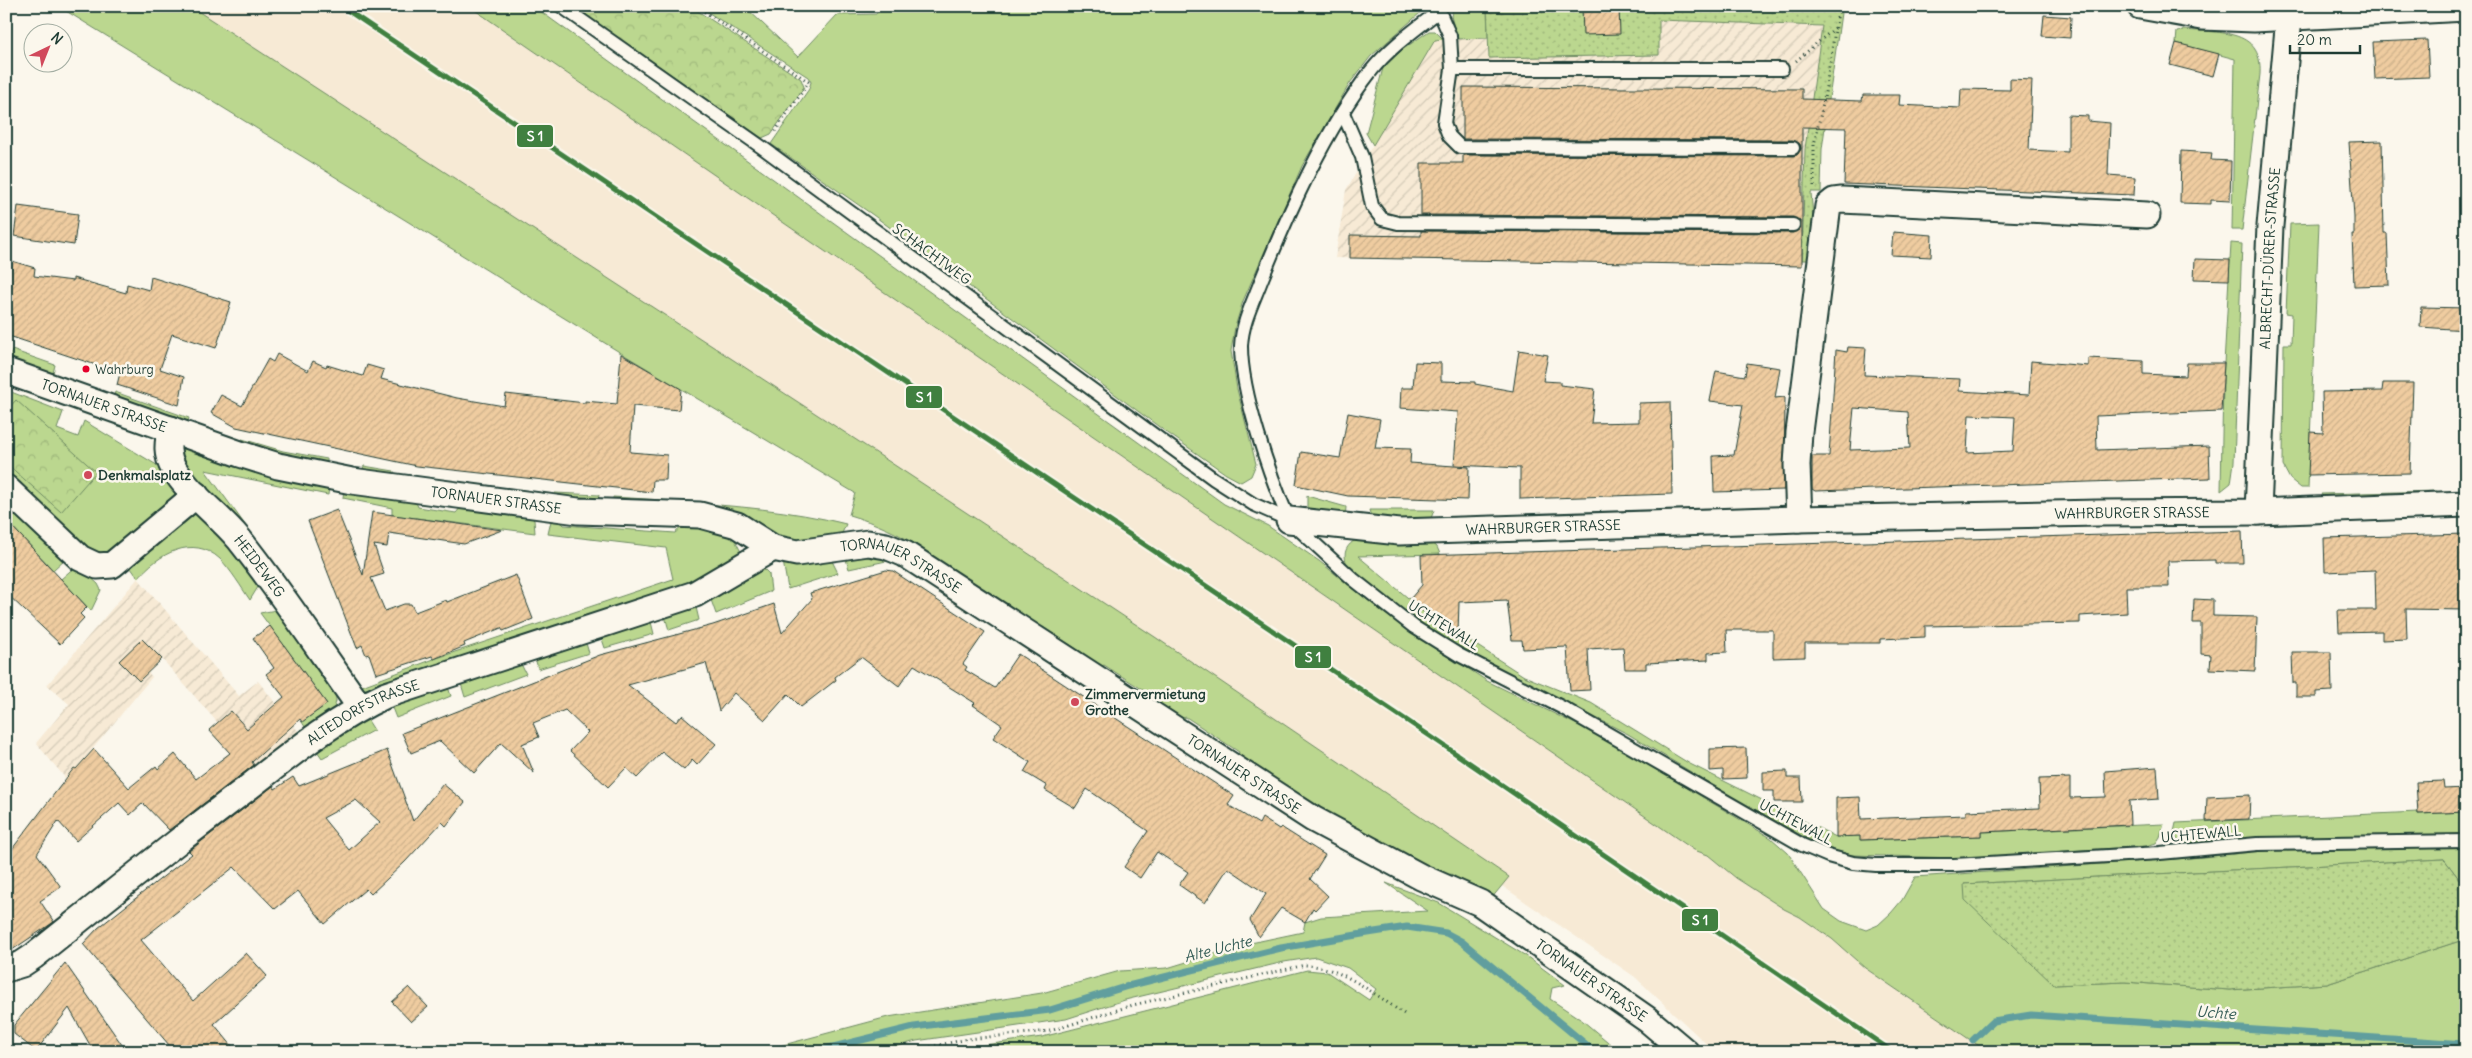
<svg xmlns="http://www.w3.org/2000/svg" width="2472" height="1058" viewBox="0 0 2472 1058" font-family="Delius,sans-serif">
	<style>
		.built { fill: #f7ead5 }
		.industrial { fill: url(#industrial-furrows) }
		.grass { fill: #bbd78f; stroke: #6d8a62 }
		.forest { fill: url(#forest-crowns); stroke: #6d8a62 }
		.garden { fill: url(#garden-dots); stroke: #6d8a62 }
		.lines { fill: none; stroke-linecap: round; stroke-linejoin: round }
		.stream { stroke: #619e9e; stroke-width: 7 }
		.building { fill: url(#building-hatch); stroke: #1f3d34; fill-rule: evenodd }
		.lane-casing { stroke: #1f3d34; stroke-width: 16 }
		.street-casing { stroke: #1f3d34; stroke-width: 29 }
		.path { stroke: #1f3d34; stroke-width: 3; stroke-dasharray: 1 4; stroke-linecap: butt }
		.lane { stroke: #fbf7ec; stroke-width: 12 }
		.street { stroke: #fbf7ec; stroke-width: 25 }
		.rail-1-casing { stroke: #fbf7ec; stroke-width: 9 }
		.rail-1 { stroke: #408040; stroke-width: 5 }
		.bus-dot { fill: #e4002b; stroke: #fbf7ec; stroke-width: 2 }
		.poi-dot { fill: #d1495b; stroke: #fbf7ec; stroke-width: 2 }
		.labels { text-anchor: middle; stroke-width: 5; stroke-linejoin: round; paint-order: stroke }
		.bus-label { font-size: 13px; fill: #1f3d34; stroke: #fbf7ec; text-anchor: start }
		.street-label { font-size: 14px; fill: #1f3d34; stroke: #fbf7ec }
		.poi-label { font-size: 14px; font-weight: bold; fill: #1f3d34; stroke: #fbf7ec; text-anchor: start }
		.water-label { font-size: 15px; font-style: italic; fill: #355d57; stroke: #fbf7ec }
		.line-badge { stroke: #fbf7ec; stroke-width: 2 }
		.badge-label { font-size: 14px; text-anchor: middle; font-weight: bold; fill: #fff }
	</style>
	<defs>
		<pattern id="industrial-furrows" width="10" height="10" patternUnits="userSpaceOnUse" patternTransform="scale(1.25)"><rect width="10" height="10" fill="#f7ead5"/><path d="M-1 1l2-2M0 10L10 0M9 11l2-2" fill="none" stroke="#d3cab7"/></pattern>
		<pattern id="forest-crowns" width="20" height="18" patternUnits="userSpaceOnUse" patternTransform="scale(1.25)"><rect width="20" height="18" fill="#bbd78f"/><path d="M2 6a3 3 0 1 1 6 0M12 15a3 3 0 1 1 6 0" fill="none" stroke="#a0b97c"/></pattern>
		<pattern id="garden-dots" width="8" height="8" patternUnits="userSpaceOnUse" patternTransform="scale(1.25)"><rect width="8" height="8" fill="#bbd78f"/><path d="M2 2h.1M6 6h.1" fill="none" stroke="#a0b97c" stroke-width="1.8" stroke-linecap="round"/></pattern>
		<pattern id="building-hatch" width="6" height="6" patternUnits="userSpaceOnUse" patternTransform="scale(1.25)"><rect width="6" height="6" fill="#efcca0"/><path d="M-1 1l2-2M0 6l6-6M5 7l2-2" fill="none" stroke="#ccb08a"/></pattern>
	</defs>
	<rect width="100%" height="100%" fill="#fbf7ec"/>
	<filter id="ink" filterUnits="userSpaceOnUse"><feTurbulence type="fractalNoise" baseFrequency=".02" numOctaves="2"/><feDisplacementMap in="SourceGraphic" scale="10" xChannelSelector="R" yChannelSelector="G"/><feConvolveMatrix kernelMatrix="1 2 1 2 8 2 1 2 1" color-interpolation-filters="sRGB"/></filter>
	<g filter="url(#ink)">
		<polygon class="built" points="157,6 469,6 1694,850 1708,855 1736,878 1784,909 1800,917 1832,939 1865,968 1988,1052 1715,1052 1635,977 1061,584"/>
		<g class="industrial">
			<polygon points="1658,20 1822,26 1805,149 1802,266 1335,258 1346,190 1435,40 1488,38 1489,58 1658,55"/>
			<polygon points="138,578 239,696 258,681 299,732 257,768 162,659 148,672 152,677 67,780 36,743 69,704 47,685"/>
		</g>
		<g class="grass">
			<path d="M 58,6 L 190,6 L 864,445 L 1155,637 L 1509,877 L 1491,899 L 1451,874 L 1435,879 L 1236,760 L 1239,752 L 1186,717 L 1177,721 L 1159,710 L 1156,698 L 1104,665 L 1097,669 L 1084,661 L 1083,653 L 1043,627 L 1038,629 L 921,553 L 923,549 C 900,534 876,523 849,515 L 855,493 L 621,353 Z"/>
			<polygon points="469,6 533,6 1224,504 1268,526 1319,561 1385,614 1487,681 1602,737 1771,838 1788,853 1824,909 1841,921 1866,930 1878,925 1891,913 1902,900 1915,877 2203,857 2272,850 2466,847 2466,888 2444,859 1964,884 2054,985 2125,982 2229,990 2327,984 2466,939 2466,1052 1988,1052 1865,968 1832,939 1800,917 1784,909 1736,878 1708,855 1694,850"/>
			<polygon points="705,6 744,6 798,57 837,15 876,14 883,6 1428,6 1371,56 1350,83 1302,166 1243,301 1235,327 1231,351 1237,389 1256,464 1251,476 1241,482 1226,474 1162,429 873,215 771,144 809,89 811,82 808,77 703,9"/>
			<polygon points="1454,6 1487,6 1488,38 1457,39 1451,16"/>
			<path d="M 2183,30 C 2216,33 2263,27 2260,74 L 2242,230 L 2232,230 L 2235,59 L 2176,43 L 2177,31 Z"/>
			<polygon points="1429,31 1435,31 1443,39 1435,40 1373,145 1366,133 1383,68 1402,50"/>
			<polygon points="2319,223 2308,488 2301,488 2290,479 2283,466 2284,344 2291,344 2292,314 2286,313 2290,224"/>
			<polygon points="2231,243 2242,244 2234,462 2231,483 2221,491 2223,381"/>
			<polygon points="12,350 55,365 52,377 8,361"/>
			<polygon points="6,390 63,412 57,429 78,437 84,421 165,470 180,493 176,502 99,559 6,481"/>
			<polygon points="115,392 189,418 187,425 113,399"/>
			<polygon points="242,439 283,451 327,459 327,466 241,445"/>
			<polygon points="188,446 329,487 328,495 205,470 319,626 309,628 178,454 182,449"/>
			<polygon points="364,466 394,471 393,477 362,471"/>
			<polygon points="344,488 415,500 418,507 456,513 462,506 530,516 534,520 535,533 392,515 392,508 343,498"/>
			<polygon points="2437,491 2434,498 2326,501 2321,494"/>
			<polygon points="555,493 599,495 598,501 555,497"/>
			<polygon points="1307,496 1346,507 1345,520 1307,513"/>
			<polygon points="613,497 663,500 662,507 613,503"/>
			<path d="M 678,502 C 735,506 791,510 846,524 L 840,538 L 798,543 L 678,508 Z"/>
			<polygon points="15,504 67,557 53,570 6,520 6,514"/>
			<polygon points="1369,510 1434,510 1430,521 1372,520"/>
			<path d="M 199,512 L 213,522 L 258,587 L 250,600 C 241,587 231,570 220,559 C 193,534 158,554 138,578 L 126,561 L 189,514 Z"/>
			<polygon points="552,517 558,518 564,525 675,533 683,526 715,529 733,536 741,552 740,559 716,577 374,689 358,689 341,673 345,663 362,686 434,659 673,579 666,548 548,534"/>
			<path d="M 1359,538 L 1430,541 L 1437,547 L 1440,554 L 1358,556 L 1426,613 L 1524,676 L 1591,703 L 1690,764 L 1836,837 L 1860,836 L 1861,840 L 1981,836 L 1981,832 L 2164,824 L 2160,837 L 2156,843 L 2146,846 L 1958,858 L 1851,855 L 1827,849 L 1754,810 L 1628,734 L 1445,642 L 1348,567 C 1342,554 1345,545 1359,538 Z"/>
			<polygon points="863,553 891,560 849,569 845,556"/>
			<polygon points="831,559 838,573 788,589 783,561"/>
			<polygon points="77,565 98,584 101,590 91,611 61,579"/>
			<polygon points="761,566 769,574 771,591 716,614 710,597 739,584"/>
			<polygon points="695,603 699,620 669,630 664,613"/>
			<path d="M 276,610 C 288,625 338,685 336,701 C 334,716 319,724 309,733 L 302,722 L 327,704 L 260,613 Z"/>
			<polygon points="650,618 654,634 605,648 600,633"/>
			<polygon points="584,637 589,653 538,669 534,653"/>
			<polygon points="518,658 526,674 465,697 459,677"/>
			<polygon points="446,681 451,696 396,718 389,700"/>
			<polygon points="364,714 374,730 322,758 315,748"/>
			<polygon points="2418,812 2418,814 2466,812 2466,837 2194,846 2177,840 2174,832 2176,823"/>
			<polygon points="1386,883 1439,903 1526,956 1565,985 1552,988 1550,999 1583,1021 1620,1052 934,1052 1042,1037 1307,970 1327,972 1369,1000 1376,989 1348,968 1316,957 1284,962 1125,1000 1066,1019 916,1041 878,1052 757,1052 888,1017 1042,993 1120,971 1167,968 1246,944 1303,932 1305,922 1321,917 1428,911"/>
		</g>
		<g class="forest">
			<polygon points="573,6 690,6 801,79 804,87 771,134 762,138"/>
			<polygon points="16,400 96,472 61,512 6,463 6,411"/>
		</g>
		<g class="garden">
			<polygon points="1487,6 1842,6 1822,149 1821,192 1811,192 1815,244 1811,260 1802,260 1805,149 1822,26 1659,20 1659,55 1489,58"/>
			<polygon points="2444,859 2466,888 2466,939 2327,984 2229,990 2125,982 2054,985 1965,900 1964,884"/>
		</g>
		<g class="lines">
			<g class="stream">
				<polyline points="1973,1040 1993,1021 2031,1015 2466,1044"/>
				<polyline points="813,1052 914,1027 1050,1010 1128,986 1281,948 1368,933 1407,927 1446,933 1461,941 1595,1052"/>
			</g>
		</g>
		<g class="building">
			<polygon points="1601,6 1619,6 1620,34 1583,35 1582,7"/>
			<polygon points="2044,15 2071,17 2070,38 2042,36"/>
			<polygon points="2427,40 2429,77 2375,79 2373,42"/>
			<polygon points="2176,43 2219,54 2213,76 2170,65"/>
			<polygon points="2010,79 2032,80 2029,150 2068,152 2068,115 2088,116 2088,121 2110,123 2108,175 2135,177 2134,195 1844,184 1846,128 1802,127 1802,266 1350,258 1350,235 1421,236 1421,231 1793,233 1800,229 1800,221 1793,217 1421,215 1421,163 1463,163 1463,155 1793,156 1797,155 1801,149 1800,144 1793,140 1463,139 1463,87 1802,89 1802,99 1862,101 1863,95 1900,95 1899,105 1960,108 1961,89 2010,90"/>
			<polygon points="2382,141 2384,233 2387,233 2389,285 2354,286 2352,234 2354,234 2354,217 2349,142"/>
			<polygon points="2181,151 2212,153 2211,160 2231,161 2230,201 2211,200 2211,204 2180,203"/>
			<polygon points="18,206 78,214 74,245 14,236"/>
			<polygon points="1893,232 1932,235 1931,257 1891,255"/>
			<polygon points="2195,259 2230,260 2229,280 2194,279"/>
			<polygon points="12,261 35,268 34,276 73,281 73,278 126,293 127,284 149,290 151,277 231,302 216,348 172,334 160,369 184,377 179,405 117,385 120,373 6,335 6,277 10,278"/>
			<polygon points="2421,307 2466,308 2466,330 2420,327"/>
			<path d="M 1848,347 L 1866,348 L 1864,375 L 1960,379 L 1959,391 L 2029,395 L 2031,361 L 2088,366 L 2088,358 L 2143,361 L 2143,374 L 2186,376 L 2187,363 L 2224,363 L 2221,411 L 2096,416 L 2097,450 L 2209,446 L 2210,478 L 1815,491 L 1812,489 L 1812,456 L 1829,456 L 1836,350 L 1847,352 ZM 1854,408 L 1908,412 L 1910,448 L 1850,450 ZM 1969,415 L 2015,417 L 2013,451 L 1967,453 Z"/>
			<polygon points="1519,350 1548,355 1543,381 1560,382 1560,385 1595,389 1591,423 1639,422 1639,403 1670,402 1672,494 1520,499 1520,468 1454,465 1458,412 1400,408 1401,388 1413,388 1415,362 1441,363 1441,381 1475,382 1475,384 1513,391"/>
			<polygon points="277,354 308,371 313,361 326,367 327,365 363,376 367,365 384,370 381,379 457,398 504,406 506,394 585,403 585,401 617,404 621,354 681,389 679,410 633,406 630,452 667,455 666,480 653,480 652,492 417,466 236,427 211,413 221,395 242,406 268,359 273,362"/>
			<polygon points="1747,363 1780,368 1775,398 1785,397 1784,490 1714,492 1713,456 1734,455 1743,405 1710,401 1716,371 1745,376"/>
			<polygon points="2383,383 2413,383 2410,473 2308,475 2310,432 2323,433 2322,392 2382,391"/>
			<polygon points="1348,413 1380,419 1375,448 1411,449 1410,463 1469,467 1468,500 1348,496 1296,485 1301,452 1340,458"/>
			<polygon points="337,510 363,575 372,512 502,530 464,544 389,533 387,547 374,545 384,574 371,578 385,611 404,604 411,604 415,612 446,600 447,602 516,575 533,619 503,631 501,628 464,643 465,646 434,659 432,656 376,674 369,654 366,655 362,645 357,648 308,521"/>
			<polygon points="6,520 87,607 80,614 84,618 60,644 6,593"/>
			<polygon points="2242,531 2243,563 2215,563 2215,560 2168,561 2169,587 2126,587 2127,613 2080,616 2080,623 1925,626 1925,637 1880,639 1880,643 1805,643 1805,657 1773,658 1773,630 1726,630 1727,652 1708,653 1708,660 1646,663 1646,669 1625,669 1623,647 1588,649 1590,690 1570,691 1567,647 1523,649 1522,640 1512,640 1507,600 1459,602 1458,633 1425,613 1410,599 1422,585 1421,555"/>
			<polygon points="2466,534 2464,610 2406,609 2407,639 2382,640 2382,631 2339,632 2338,610 2376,610 2375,570 2325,572 2324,538"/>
			<polygon points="886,570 893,571 985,632 963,664 967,667 965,670 995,688 1018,654 1234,796 1228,805 1259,824 1262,818 1279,829 1281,827 1325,855 1310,879 1328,896 1315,910 1313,908 1305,922 1281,908 1259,937 1250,920 1266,894 1228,868 1205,903 1179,885 1188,872 1157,852 1140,878 1124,867 1148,831 1087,789 1075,808 1045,790 1047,786 1024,772 1030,762 993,738 1002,725 973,705 975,703 914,665 899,686 861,657 835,677 836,680 801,707 788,694 765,720 734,693 719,711 706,663 628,685 676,722 682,715 716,744 697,765 692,760 684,770 662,752 637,778 626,768 608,787 570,751 588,732 565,710 533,723 539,737 522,744 534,773 501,743 474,773 440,741 411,753 402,733 600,655 713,625 774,604 782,633 812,599 810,593"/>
			<polygon points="2194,599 2213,600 2213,616 2257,617 2255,671 2210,669 2211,655 2201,654 2201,623 2193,623"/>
			<polygon points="270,626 327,704 302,722 300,719 252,762 254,765 169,830 143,803 130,815 119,803 76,841 58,821 37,854 61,887 40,901 54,922 6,954 6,857 74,768 76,769 94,749 129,788 156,766 158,769 175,754 196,779 230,753 209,730 231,711 247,729 284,697 266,674 274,668 253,638"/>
			<polygon points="142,639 162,659 139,681 119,661"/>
			<polygon points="2292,652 2331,652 2332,691 2316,692 2316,697 2296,697 2296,683 2293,683"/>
			<polygon points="1746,748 1747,778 1723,779 1723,770 1710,771 1710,749"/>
			<path d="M 387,750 L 413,821 L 443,784 L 465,802 L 446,826 L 442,822 L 405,862 L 371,894 L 366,889 L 325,924 L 298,891 L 275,909 L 234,867 L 141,940 L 193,1001 L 246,953 L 267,976 L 214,1024 L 237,1052 L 175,1052 L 83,944 L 98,928 L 192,854 L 189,851 L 273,786 L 275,789 L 293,777 L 299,786 ZM 356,800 L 380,822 L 349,850 L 323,818 Z"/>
			<polygon points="2157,767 2159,799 2129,801 2130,825 1981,832 1981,836 1860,840 1860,836 1836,837 1836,798 1860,797 1861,819 1966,815 1966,811 2040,808 2039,779 2070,778 2070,798 2106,797 2105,771"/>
			<polygon points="1787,771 1787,778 1801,778 1802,802 1774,802 1774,791 1763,791 1763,772"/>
			<polygon points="2443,781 2444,789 2466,788 2466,812 2418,814 2416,782"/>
			<polygon points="2250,795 2249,819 2206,821 2207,797"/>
			<polygon points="65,963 127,1052 94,1052 69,1008 36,1051 14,1034 14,1025"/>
			<polygon points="409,987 428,1007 411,1022 392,1002"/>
		</g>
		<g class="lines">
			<g class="lane-casing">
				<g id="lane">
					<polyline points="561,6 763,148 1214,479 1253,504 1289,520 1353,579 1414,627 1459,655 1563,708 1802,845 1828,856 1853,863 1876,865 1954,865 2160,853 2257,844 2466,841"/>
					<polyline points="1439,11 1450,36 1452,69 1444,123 1449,136 1460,147 1793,148"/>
					<polyline points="1452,69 1782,69"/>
					<polyline points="1343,113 1362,157 1372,206 1382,219 1398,223 1793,225"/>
					<path d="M 1289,520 C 1270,476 1241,393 1241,346 C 1242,323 1253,302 1261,281 C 1289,211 1325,130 1371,71 C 1390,47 1416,29 1439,11 L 1441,6"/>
				</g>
			</g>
			<g class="street-casing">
				<g id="street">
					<polyline points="2140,6 2202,17 2254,19 2466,8"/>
					<path id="s1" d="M 6,371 L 240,454 L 278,466 L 352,481 L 578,511 L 700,515 L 737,525 L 773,548 L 797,553 L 868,543 L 886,546 L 905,554 L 1313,819 L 1421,877 L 1480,903 L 1648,1020 L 1686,1052"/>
					<path id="s2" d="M 171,429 C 167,443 166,455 174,469 C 191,496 219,515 239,539 C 282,593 320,651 360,707"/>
					<polyline points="6,488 80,558 97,566 112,565 196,495"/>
					<path id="s3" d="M 2258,512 L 2270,226 L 2290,6"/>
					<polyline points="1799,519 1797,465 1799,432 1828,206 1834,201 1842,200 2147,215"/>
					<path id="s4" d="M 1289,520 L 1399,532 L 1799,519 L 2098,513 L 2258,512 L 2466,504"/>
					<path id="s5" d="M 6,969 L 22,964 L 34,956 C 104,900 173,844 245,790 C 290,755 334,719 386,695 L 695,594 L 773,548"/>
				</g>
			</g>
			<g class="path">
				<polyline points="696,6 809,82 773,134"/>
				<polyline points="1796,61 1835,28"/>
				<polyline points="1814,186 1814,145 1824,99 1839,6"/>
				<path d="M 906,1052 L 968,1039 L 1050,1031 L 1133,1005 L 1305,965 C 1343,967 1375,995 1406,1015"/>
			</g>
			<use href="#lane" class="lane"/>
			<use href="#street" class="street"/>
			<g class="rail-1-casing">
				<polyline id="rail-1" points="341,6 1430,736 1893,1052"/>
			</g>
			<use href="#rail-1" class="rail-1"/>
		</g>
	</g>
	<circle class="bus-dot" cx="86" cy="369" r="4.5"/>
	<g class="poi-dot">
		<circle cx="88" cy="475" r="5"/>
		<circle cx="1075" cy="702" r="5"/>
	</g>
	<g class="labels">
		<g class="bus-label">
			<text x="95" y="374">Wahrburg</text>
		</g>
		<g class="street-label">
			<text transform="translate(932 254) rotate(36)" y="5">SCHACHTWEG</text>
			<text dy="5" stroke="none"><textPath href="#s3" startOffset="254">ALBRECHT-DÜRER-STRASSE</textPath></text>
			<text dy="5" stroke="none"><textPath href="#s1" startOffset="104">TORNAUER STRASSE</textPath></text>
			<text dy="5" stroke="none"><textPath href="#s1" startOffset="509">TORNAUER STRASSE</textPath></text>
			<text dy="5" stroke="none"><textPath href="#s4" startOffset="844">WAHRBURGER STRASSE</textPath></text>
			<text dy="5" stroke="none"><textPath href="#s4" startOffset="255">WAHRBURGER STRASSE</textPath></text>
			<text dy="5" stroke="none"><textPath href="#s2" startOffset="171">HEIDEWEG</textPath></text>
			<text dy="5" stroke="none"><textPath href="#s1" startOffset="929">TORNAUER STRASSE</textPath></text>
			<text transform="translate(1444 625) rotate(32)" y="5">UCHTEWALL</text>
			<text dy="5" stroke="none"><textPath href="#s5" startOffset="442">ALTEDORFSTRASSE</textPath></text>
			<text dy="5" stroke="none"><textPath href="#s1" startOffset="1334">TORNAUER STRASSE</textPath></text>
			<text transform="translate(1796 822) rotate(28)" y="5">UCHTEWALL</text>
			<text transform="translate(2201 834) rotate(-5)" y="5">UCHTEWALL</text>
			<text dy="5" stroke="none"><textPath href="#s1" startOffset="1739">TORNAUER STRASSE</textPath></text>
		</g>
		<g class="poi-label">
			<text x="98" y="480">Denkmalsplatz</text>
			<text x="1085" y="699">Zimmervermietung<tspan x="1085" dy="16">Grothe</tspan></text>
		</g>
		<g class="water-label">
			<text transform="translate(1218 949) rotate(-14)" y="5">Alte Uchte</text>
			<text transform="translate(2216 1013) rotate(4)" y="5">Uchte</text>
		</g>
	</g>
	<g class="line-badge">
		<rect x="516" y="124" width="38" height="24" rx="5" fill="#408040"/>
		<rect x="905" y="385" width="38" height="24" rx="5" fill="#408040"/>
		<rect x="1294" y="645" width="38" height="24" rx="5" fill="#408040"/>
		<rect x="1681" y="908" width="38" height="24" rx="5" fill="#408040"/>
	</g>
	<g class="badge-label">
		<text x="535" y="141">S 1</text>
		<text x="924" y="402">S 1</text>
		<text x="1313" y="662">S 1</text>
		<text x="1700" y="925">S 1</text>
	</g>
	<rect width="2472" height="1058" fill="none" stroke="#fbf7ec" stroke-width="25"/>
	<rect x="12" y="12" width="2447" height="1033" fill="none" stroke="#1f3d34" stroke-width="2" filter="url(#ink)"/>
	<g transform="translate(48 48) rotate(43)"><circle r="24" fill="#fbf7ec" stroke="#a3ada2"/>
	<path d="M0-4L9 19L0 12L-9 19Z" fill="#d1495b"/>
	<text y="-8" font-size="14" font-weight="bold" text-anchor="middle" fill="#1f3d34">N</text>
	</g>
	<path d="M2290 45v8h70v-8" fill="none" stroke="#1f3d34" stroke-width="2.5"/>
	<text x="2297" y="45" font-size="15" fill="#1f3d34" stroke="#fbf7ec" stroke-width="4" paint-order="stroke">20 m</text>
</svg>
